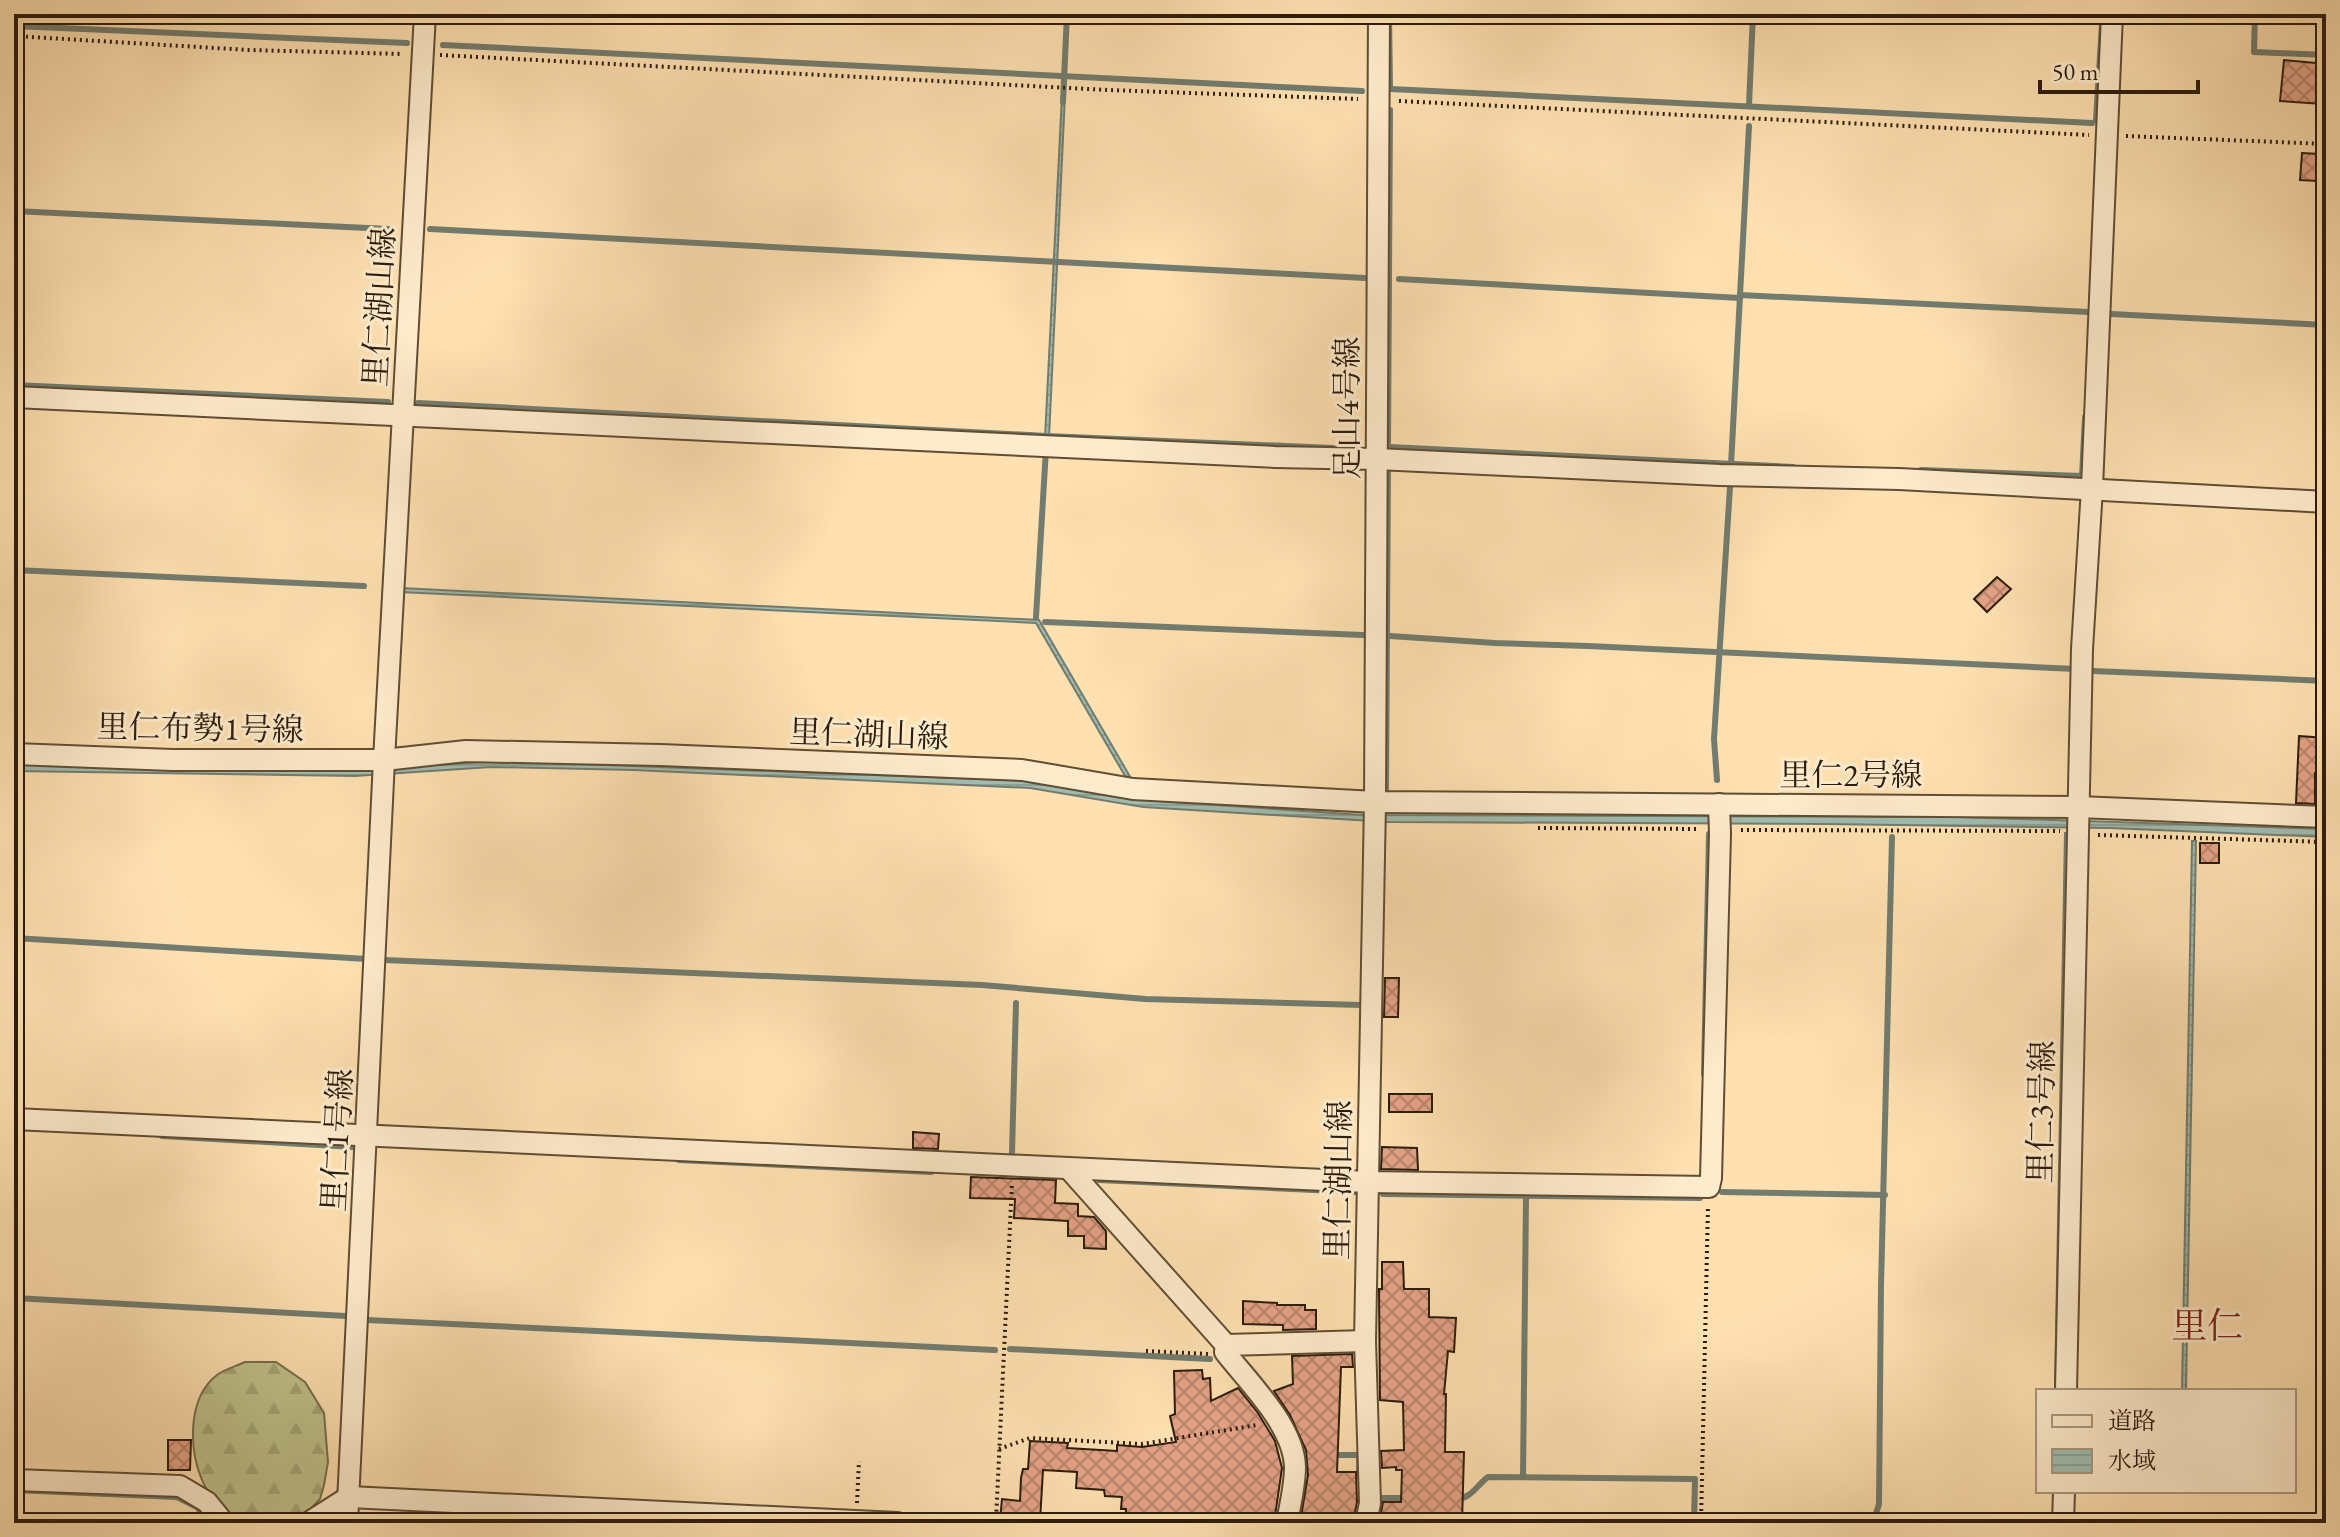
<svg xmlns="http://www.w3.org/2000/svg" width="2340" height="1537" viewBox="0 0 2340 1537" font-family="'EB Garamond','Noto Serif JP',serif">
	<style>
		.forest { fill: url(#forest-firs); stroke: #766f4c; stroke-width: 2 }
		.water { fill: url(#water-rules); stroke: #727c6f; stroke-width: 2 }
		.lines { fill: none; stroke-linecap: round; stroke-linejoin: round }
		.stream { stroke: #727c6f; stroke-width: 6 }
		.building { fill: url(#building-cross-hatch); stroke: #2c1c0b; stroke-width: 2 }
		.street-casing { stroke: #604d34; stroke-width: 24 }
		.path { stroke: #2c1c0b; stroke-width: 4; stroke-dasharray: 2 4; stroke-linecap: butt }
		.street { stroke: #feebcc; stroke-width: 20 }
		.labels { text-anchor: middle; stroke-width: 6; stroke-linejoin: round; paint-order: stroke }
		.street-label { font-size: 32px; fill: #2c1c0b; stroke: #feebcc }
		.quarter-label { font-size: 36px; fill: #7a1f14; stroke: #feebcc }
	</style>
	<defs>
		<pattern id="forest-firs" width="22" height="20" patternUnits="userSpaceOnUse" patternTransform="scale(2)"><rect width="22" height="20" fill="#bfc28c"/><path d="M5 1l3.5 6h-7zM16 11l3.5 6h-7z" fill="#a4a677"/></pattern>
		<pattern id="water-rules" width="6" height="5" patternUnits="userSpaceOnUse" patternTransform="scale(2)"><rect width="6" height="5" fill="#a0bcb1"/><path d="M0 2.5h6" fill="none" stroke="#8aa197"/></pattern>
		<pattern id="building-cross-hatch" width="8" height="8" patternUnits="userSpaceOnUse" patternTransform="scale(2)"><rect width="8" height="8" fill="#e4a386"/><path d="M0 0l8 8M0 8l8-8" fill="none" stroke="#b9846c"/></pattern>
	</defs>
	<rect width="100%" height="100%" fill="#fee0b1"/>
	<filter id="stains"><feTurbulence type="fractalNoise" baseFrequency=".0025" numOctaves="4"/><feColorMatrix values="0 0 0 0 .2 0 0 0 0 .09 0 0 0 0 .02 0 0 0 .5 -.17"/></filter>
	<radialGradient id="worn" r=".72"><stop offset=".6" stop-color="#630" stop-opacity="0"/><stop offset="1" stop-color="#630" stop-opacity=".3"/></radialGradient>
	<path class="forest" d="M 245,1362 L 276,1362 L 305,1382 L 324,1413 L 328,1462 L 324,1485 L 320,1499 L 297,1523 L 239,1523 C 226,1510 209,1498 202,1480 C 189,1449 187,1398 217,1375 C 225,1369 237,1366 245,1362 Z"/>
	<g class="water">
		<polygon points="1062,95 1065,95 1049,438 1045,438"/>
		<polygon points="401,588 1039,620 1132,780 1128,781 1036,623 400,592"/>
		<polygon points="499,761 1033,781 1142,800 1363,815 1960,817 2326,829 2326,837 2109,828 1827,824 1388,822 1143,807 1030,788 634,770 491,767 355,776 14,771 14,764 372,769"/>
		<polygon points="2065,833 2069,833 2058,1391 2055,1391"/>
		<polygon points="2192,841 2196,841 2186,1391 2182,1391"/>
	</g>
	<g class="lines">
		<g class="stream">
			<polyline points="1389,14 1390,87"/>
			<polyline points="2255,14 2254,52 2326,55"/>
			<polyline points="14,26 407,43"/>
			<polyline points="443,45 1362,91"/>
			<polyline points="1390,89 2092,123"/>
			<polyline points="1063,102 1067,14"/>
			<polyline points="1749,105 1753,14"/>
			<polyline points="2096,120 2102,24"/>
			<polyline points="14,211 388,229"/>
			<polyline points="430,229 1365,278"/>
			<polyline points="1399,279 1740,298"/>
			<polyline points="1740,295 2089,312"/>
			<polyline points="2111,314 2326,325"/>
			<polyline points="14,385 388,402"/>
			<polyline points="418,403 1047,436 1333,448"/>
			<polyline points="1388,445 1390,110"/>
			<polyline points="1390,447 1793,467"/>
			<polyline points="1731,465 1749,126"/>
			<polyline points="1921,470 2082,476 2085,417"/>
			<polyline points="14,570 364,586"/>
			<polyline points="1036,617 1046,449"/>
			<polyline points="1045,622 1363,635"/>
			<polyline points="1390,636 1495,643 1588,646 2075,669"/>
			<polyline points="2093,671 2326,681"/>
			<polyline points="1717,780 1714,739 1730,487"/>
			<polyline points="1386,789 1388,469"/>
			<polyline points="14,938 367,959"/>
			<polyline points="384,960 982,985 1145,999 1361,1005"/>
			<polyline points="1704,1074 1709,834"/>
			<polyline points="162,1136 354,1147"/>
			<polyline points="1012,1153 1016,1003"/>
			<polyline points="679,1160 931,1172"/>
			<polyline points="1099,1180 1357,1192"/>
			<polyline points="1722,1192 1885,1195"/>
			<polyline points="1383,1194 1700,1198"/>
			<polyline points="14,1298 346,1316"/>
			<polyline points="367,1320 995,1350"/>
			<polyline points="1010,1349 1210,1359"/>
			<polyline points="1293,1428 1307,1448"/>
			<polyline points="1333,1455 1359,1455 1359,1477"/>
			<polyline points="1523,1477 1526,1197"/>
			<polyline points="14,1490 177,1497 197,1507 209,1523"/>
			<polyline points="1376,1498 1407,1498"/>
			<path d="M 1455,1499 C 1471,1499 1476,1486 1488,1477 L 1695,1479 L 1694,1523"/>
			<polyline points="1873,1523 1879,1504 1881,1286 1892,837"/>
		</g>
	</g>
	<g class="building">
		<polygon points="2284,60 2326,64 2323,104 2280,101"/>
		<polygon points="2302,153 2319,154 2318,181 2300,180"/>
		<polygon points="1997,577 2011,589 1987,612 1974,599"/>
		<polygon points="2299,736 2326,738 2326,773 2315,773 2315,804 2296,803"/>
		<rect x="2200" y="843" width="19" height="20"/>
		<polygon points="1385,978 1399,978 1398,1017 1384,1017"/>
		<rect x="1389" y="1094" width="43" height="18"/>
		<polygon points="913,1132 939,1134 938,1149 913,1148"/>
		<polygon points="1382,1147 1417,1148 1418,1170 1381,1169"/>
		<polygon points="971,1177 1056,1180 1055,1203 1078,1204 1078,1216 1094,1217 1106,1231 1106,1249 1084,1248 1084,1236 1068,1236 1068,1221 1014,1218 1015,1199 970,1198"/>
		<polygon points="1382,1262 1403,1262 1404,1289 1429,1289 1429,1317 1456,1318 1454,1352 1448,1351 1444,1394 1446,1394 1445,1452 1464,1452 1462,1523 1379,1523 1383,1502 1401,1502 1402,1470 1396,1470 1396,1467 1382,1468 1381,1451 1404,1450 1403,1402 1380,1400 1379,1289 1382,1289"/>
		<polygon points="1243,1301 1277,1303 1277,1305 1305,1305 1305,1310 1316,1310 1316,1329 1283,1330 1283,1325 1243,1324"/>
		<polygon points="1352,1354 1353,1367 1341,1367 1337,1472 1356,1472 1357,1502 1353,1523 1300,1523 1308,1475 1306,1450 1290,1415 1274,1391 1293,1384 1292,1356"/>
		<polygon points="1202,1370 1203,1379 1210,1378 1211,1401 1238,1388 1258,1413 1275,1441 1282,1468 1274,1523 1125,1523 1126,1509 1121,1509 1122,1497 1105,1496 1104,1490 1076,1488 1077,1472 1043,1470 1040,1521 1000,1520 1002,1499 1020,1501 1021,1478 1023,1469 1028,1469 1030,1441 1068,1443 1067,1448 1117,1451 1117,1445 1142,1447 1176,1442 1170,1416 1175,1414 1174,1371"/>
		<polygon points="168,1440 191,1440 190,1470 168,1470"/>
	</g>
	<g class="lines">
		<g class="street-casing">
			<g id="street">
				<polyline points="1379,14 1375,802 2078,807 2326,817"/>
				<polyline points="14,397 1275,457 1377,459 1720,475 1899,479 2326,502"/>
				<polyline points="14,754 173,760 384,760 466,751 661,755 1022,770 1133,789 1375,802 1365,1341 1370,1503 1366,1523"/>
				<polyline points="14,1119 1368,1182 1709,1187 1711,1178 1720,834 1719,804"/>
				<polyline points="1069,1169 1226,1345"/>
				<polyline points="2066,1391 2082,649 2092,488 2112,14"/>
				<polyline points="14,1480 180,1486 207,1502 224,1523"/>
				<polyline points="308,1523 349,1497 897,1523"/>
				<polyline points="347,1523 384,760 425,14"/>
				<path d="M 1287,1523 C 1290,1505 1295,1486 1295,1467 C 1294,1426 1249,1383 1225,1352 L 1226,1345 L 1365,1341"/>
				<polyline points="2063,1523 2064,1491"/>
			</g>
		</g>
		<g class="path">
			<polyline points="14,36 249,50 403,54"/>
			<polyline points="440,55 1108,90 1358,99"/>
			<polyline points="1399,101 2089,135"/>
			<polyline points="2126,136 2326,144"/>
			<polyline points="1538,828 1700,829"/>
			<polyline points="1741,830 2060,831"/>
			<polyline points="2098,835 2326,842"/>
			<polyline points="1146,1351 1208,1354"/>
			<polyline points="999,1449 1030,1438 1142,1444 1257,1425"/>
			<polyline points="857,1503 859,1461"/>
			<polyline points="994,1523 996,1520 1012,1183"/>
			<polyline points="1701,1523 1708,1205"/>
		</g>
		<use href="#street" class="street"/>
	</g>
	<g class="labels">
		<g class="street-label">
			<text transform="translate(379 307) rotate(-87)" y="11">里仁湖山線</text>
			<text transform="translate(1347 408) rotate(-90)" y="11">足山4号線</text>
			<text transform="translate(200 728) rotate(1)" y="11">里仁布勢1号線</text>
			<text transform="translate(869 734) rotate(2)" y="11">里仁湖山線</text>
			<text x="1851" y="786">里仁2号線</text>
			<text transform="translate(2041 1112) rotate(-89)" y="11">里仁3号線</text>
			<text transform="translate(337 1140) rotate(-87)" y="11">里仁1号線</text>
			<text transform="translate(1338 1180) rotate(-89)" y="11">里仁湖山線</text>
		</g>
		<g class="quarter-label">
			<text x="2207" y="1338">里仁</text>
		</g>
	</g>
	<rect width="2340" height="1537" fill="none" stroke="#fee0b1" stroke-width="48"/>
	<rect x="16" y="16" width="2308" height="1505" fill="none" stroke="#2c1c0b" stroke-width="4"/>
	<rect x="24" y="24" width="2292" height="1489" fill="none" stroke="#2c1c0b" stroke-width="2"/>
	<rect x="2036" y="1389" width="260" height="104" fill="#feebcc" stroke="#aa987f" stroke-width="2"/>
	<rect x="2052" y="1415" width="40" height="12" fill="#feebcc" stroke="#aa987f" stroke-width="2"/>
	<text x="2108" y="1429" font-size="24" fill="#2c1c0b">道路</text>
	<rect x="2052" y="1449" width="40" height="24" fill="url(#water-rules)" stroke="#aa987f" stroke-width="2"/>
	<text x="2108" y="1469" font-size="24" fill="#2c1c0b">水域</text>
	<path d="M2040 80v12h158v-12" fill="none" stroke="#2c1c0b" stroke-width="4"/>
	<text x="2052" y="80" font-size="24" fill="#2c1c0b" stroke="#feebcc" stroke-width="6" paint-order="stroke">50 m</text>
	<rect width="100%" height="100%" filter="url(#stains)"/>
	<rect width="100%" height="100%" fill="url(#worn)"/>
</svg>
